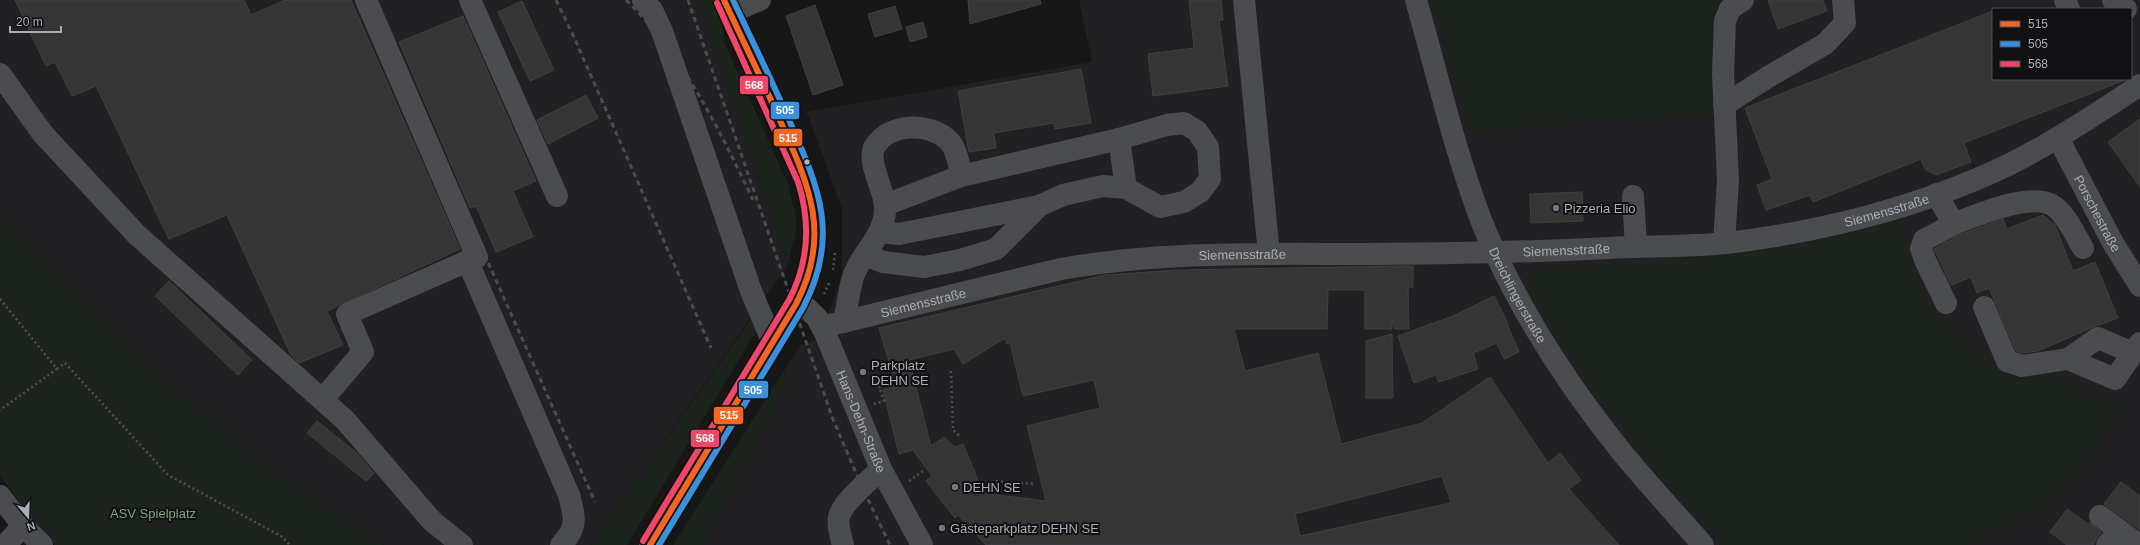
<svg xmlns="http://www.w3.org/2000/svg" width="2140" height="545" viewBox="0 0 2140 545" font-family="Helvetica,sans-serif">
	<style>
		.built { fill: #212123; fill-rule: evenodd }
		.green { fill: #1d241e }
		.building { fill: #353536; stroke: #3f4043; fill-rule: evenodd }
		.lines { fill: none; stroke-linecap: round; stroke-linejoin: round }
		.path { stroke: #4d4e52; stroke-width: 2.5; stroke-dasharray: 2 3; stroke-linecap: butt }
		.minor { stroke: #4b4c50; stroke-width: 22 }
		.rail { stroke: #4b4c4f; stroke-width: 3; stroke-dasharray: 5 4; stroke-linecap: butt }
		.bus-1-casing { stroke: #111113; stroke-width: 9 }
		.bus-2-casing { stroke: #111113; stroke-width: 9 }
		.bus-3-casing { stroke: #111113; stroke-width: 9 }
		.bus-1 { stroke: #f26522; stroke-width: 6 }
		.bus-2 { stroke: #3a90db; stroke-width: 6 }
		.bus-3 { stroke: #f34667; stroke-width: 6 }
		.bus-dot { fill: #a8adb8; stroke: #111113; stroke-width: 1.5 }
		.poi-dot { fill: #757880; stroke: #111113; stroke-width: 1.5 }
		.labels { text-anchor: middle; stroke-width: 4; stroke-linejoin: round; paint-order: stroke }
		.poi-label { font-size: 13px; fill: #a8adb8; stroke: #111113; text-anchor: start }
		.street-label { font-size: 13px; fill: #a8adb8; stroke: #111113 }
		.park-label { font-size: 13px; fill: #7fa381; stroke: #111113 }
		.line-badge { stroke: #111113; stroke-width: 1.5 }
		.badge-label { font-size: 11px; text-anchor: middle; font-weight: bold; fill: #fff }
	</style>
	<rect width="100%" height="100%" fill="#171717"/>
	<g class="built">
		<polygon points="0,0 699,0 788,265 591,545 384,545 255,458 103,320 0,213"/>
		<path d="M 1079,0 L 1433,0 L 1470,131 L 1719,117 L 1712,49 L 1722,0 L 2140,0 L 2140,545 L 703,545 L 789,382 L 784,371 L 801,345 L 815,340 L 831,307 L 842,274 L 842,209 L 807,112 L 1092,62 ZM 1993,9 L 2131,9 L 2131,79 L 1993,79 Z"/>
	</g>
	<g class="green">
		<polygon points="699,0 715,0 721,19 724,42 788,184 795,213 796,229 788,265"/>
		<polygon points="1433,0 1722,0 1712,49 1719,117 1470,131"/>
		<polygon points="0,213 103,320 255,458 384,545 55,545 25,510 0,475"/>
		<path d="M 1896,220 L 1920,289 L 1928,306 L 1977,353 L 2001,368 L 2027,375 L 2052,373 L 2124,407 L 2080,474 L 2040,515 L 1970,545 L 1722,545 C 1657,477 1596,403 1548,322 C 1542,311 1528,295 1530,281 C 1531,272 1539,270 1547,267 L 1746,253 L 1843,234 Z"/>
		<polygon points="754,315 760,325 627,545 591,545"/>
		<polygon points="784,371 789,382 703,545 673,545"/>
	</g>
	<g class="building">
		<polygon points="15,0 244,0 251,15 285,0 351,0 460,249 327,311 343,345 299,363 291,355 227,215 169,239 96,86 72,96 55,62 46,66"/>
		<polygon points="968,0 1040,0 1041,4 970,24"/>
		<polygon points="1189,0 1221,0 1223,20 1219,20 1228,86 1153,96 1148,54 1194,48"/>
		<polygon points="1768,0 1823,0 1827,11 1778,29"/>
		<polygon points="522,1 554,70 530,81 498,12"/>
		<polygon points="815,5 843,85 813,95 786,16"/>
		<polygon points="895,6 902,29 875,37 868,14"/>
		<polygon points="1993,11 1993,79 2125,80 1964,143 1971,162 1936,175 1925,169 1921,159 1813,202 1810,195 1766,210 1757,185 1772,179 1745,108"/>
		<polygon points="463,16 536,181 513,191 533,237 496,252 476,206 470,208 399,42"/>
		<polygon points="923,22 927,37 910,42 906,27"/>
		<polygon points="1081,69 1091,123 1055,129 1054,123 994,133 996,148 969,152 958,91"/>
		<polygon points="586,95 598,118 548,144 537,120"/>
		<polygon points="2140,119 2140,187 2108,142"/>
		<polygon points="1582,192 1583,221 1531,223 1530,194"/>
		<polygon points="2043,215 2055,225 2073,271 2095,262 2118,318 2091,328 2038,351 2023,353 2016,351 1989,288 1977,293 1971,277 1951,285 1934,249 1959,235 1994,222 2003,219 2007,229"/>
		<path d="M 1397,266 L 1413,266 L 1413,287 L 1408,287 L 1409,329 L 1395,329 L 1392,319 L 1392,329 L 1365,329 L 1365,290 L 1328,290 L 1327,329 L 1234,329 L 1245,371 L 1318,353 L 1341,444 L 1422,423 L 1490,377 L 1548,463 L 1560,453 L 1581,480 L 1569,489 L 1619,545 L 986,545 L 958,515 L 955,518 L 926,481 L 932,476 L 913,450 L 899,454 L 883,390 L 896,386 L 879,328 L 1105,275 L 1179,270 ZM 1005,338 L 1007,344 L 1010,343 L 1023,396 L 1094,380 L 1100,408 L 1027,426 L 1046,501 L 983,493 L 963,444 L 955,447 L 944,437 L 931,446 L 909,360 L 954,349 L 963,364 ZM 1442,476 L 1451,503 L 1300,536 L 1295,514 Z"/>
		<polygon points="169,281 252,360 238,375 155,296"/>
		<polygon points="1494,296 1508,324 1507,324 1519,352 1504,359 1497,343 1473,353 1478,369 1439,382 1436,375 1414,383 1398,336 1453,316"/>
		<polygon points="1392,334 1393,398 1366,398 1366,341"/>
		<polygon points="317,421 357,453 374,473 366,481 307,433"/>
		<polygon points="2121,482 2140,496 2140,530 2104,504"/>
		<polygon points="2067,509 2088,524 2090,522 2101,532 2093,545 2067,545 2050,532"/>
	</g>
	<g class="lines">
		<g class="path">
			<polyline points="833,270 835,251"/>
			<polyline points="824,294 830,281"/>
			<polyline points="0,299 57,369 0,410"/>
			<polyline points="57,369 65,363 168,475 281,536 290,545"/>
			<polyline points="951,371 953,430 961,437"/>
			<polyline points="874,404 884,401 879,387 886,385 891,379"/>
			<polyline points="909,481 923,471"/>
			<polyline points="985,490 993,481 1035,484"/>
		</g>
		<g class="minor">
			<polyline points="470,0 557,196"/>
			<polyline points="643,0 652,10 662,31 751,291 773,343"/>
			<polyline points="1244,0 1269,254"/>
			<path id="s1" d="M 1416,0 C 1437,73 1454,149 1481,220 C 1514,302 1565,381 1620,450 C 1647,483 1675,513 1703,545"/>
			<polyline points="2065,0 2069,9"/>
			<polyline points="2113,0 2126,9"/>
			<polyline points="730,12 760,0"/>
			<polyline points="0,74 43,134 137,235 345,420 432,521 462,545"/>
			<polyline points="1724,105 1768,77 1825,44 1845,23 1843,0"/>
			<path id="s2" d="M 2058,138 L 2113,243 L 2140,286"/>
			<polyline points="1119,139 1126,188"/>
			<path d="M 1936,194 L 1954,224 C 1977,215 2034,190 2055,207 C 2067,216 2075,235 2083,248"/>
			<polyline points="1633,196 1636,247"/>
			<polyline points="880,232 899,234 1039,206"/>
			<polyline points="1724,243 1728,180 1723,73 1725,21 1730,9 1743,0"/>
			<polyline points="866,255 883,262 924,267 960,260 996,249 1039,206 1063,195 1103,186 1126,188 1160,207 1184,202 1200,192 1210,179 1208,147 1197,131 1184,123 1167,125 1119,139 961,176 885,205"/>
			<path d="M 468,262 L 569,495 C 575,518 578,527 561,545"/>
			<path id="s3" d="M 799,300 L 817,318 L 825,333 L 881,469 L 922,545"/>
			<polyline points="1946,303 1925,260 1921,248 1924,240 1954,224"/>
			<polyline points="1984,307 2007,361 2022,366 2068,359 2115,379 2140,343"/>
			<path d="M 844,322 C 847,307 849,291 853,277 C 861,252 887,235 885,205 C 884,190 866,160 875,146 C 890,123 928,122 948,140 C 957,148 959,165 961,176"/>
			<path id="s4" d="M 822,327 L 1061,269 C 1160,251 1262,254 1362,254 C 1445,254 1527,252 1609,248 C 1648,246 1687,247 1726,243 C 1821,232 1920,207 2006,166 C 2053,143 2096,114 2140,85"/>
			<polyline points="2068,359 2098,338 2133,353"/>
			<polyline points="323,399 363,352 347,314 477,257 366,0"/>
			<polyline points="0,496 23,526 42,545"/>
			<polyline points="2100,516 2139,545"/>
			<polyline points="5,545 23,526"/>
			<path d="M 650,545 L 796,304 C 812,276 818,245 814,213 C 810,183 796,154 783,127 C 764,84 744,42 724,0"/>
			<path d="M 843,545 C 841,536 837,526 839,517 C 843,501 869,481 881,469"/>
			<polyline points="2107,545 2119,530"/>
		</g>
		<g class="rail">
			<polyline points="358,0 579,496"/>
			<polyline points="371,0 595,502"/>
			<polyline points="556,0 573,35 711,348"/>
			<path d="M 626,0 C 684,57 718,127 753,200"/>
			<polyline points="688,0 832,417 862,487 890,545"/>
		</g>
		<g class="bus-1-casing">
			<path id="bus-1" d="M 650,545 L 796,304 C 833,233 808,183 778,116 C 761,77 742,39 724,0"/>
		</g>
		<g class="bus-2-casing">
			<path id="bus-2" d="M 659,545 L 803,308 C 842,233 817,184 786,113 C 769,75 751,38 733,0"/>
		</g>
		<g class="bus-3-casing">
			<path id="bus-3" d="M 643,541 L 789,300 C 809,262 811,223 798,182 L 717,3"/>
		</g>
		<use href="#bus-1" class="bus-1"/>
		<use href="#bus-2" class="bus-2"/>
		<use href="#bus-3" class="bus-3"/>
	</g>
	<circle class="bus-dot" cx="807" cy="162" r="3.5"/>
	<g class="poi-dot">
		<circle cx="1556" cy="208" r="4"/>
		<circle cx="863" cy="372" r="4"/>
		<circle cx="955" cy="487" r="4"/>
		<circle cx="942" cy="528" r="4"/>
	</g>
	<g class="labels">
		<g class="poi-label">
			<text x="1564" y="213">Pizzeria Elio</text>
			<text x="871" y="370">Parkplatz<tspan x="871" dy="15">DEHN SE</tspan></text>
			<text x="963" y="492">DEHN SE</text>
			<text x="950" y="533">Gästeparkplatz DEHN SE</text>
		</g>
		<g class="street-label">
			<text dy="5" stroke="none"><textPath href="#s4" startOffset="1076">Siemensstraße</textPath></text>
			<text dy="5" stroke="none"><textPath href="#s2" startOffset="85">Porschestraße</textPath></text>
			<text dy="5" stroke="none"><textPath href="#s4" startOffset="752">Siemensstraße</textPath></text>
			<text dy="5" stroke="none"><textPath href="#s4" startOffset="428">Siemensstraße</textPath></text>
			<text dy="5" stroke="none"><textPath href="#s1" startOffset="313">Dreichlingerstraße</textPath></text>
			<text dy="5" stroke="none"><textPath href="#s4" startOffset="104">Siemensstraße</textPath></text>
			<text dy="5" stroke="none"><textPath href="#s3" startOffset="138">Hans-Dehn-Straße</textPath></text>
		</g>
		<g class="park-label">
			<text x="153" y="518">ASV Spielplatz</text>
		</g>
	</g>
	<g class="line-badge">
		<rect x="739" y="75" width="30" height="20" rx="4" fill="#f34667"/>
		<rect x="770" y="101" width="30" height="19" rx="4" fill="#3a90db"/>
		<rect x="773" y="128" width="30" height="19" rx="4" fill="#f26522"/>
		<rect x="738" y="380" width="31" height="19" rx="4" fill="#3a90db"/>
		<rect x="713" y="406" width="31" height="19" rx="4" fill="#f26522"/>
		<rect x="690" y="429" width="30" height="19" rx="4" fill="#f34667"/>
	</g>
	<g class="badge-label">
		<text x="754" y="89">568</text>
		<text x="785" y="114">505</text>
		<text x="788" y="142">515</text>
		<text x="753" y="394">505</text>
		<text x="729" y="419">515</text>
		<text x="705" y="442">568</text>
	</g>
	<rect x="1992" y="8" width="140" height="72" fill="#111113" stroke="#4d4f55"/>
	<rect x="2000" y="21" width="20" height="6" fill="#f26522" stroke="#4d4f55"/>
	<text x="2028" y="28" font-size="12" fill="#a8adb8">515</text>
	<rect x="2000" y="41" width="20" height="6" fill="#3a90db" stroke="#4d4f55"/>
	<text x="2028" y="48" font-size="12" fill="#a8adb8">505</text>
	<rect x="2000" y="61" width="20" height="6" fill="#f34667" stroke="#4d4f55"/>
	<text x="2028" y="68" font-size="12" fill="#a8adb8">568</text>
	<g transform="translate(28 517) rotate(161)" stroke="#111113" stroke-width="3" paint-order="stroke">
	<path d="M0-3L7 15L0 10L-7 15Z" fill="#a8adb8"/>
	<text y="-6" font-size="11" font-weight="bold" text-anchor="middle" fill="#a8adb8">N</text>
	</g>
	<path d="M10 26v6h51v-6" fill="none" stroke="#a8adb8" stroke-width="2"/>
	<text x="16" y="26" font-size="12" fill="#a8adb8" stroke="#111113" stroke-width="3" paint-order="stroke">20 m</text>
</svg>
